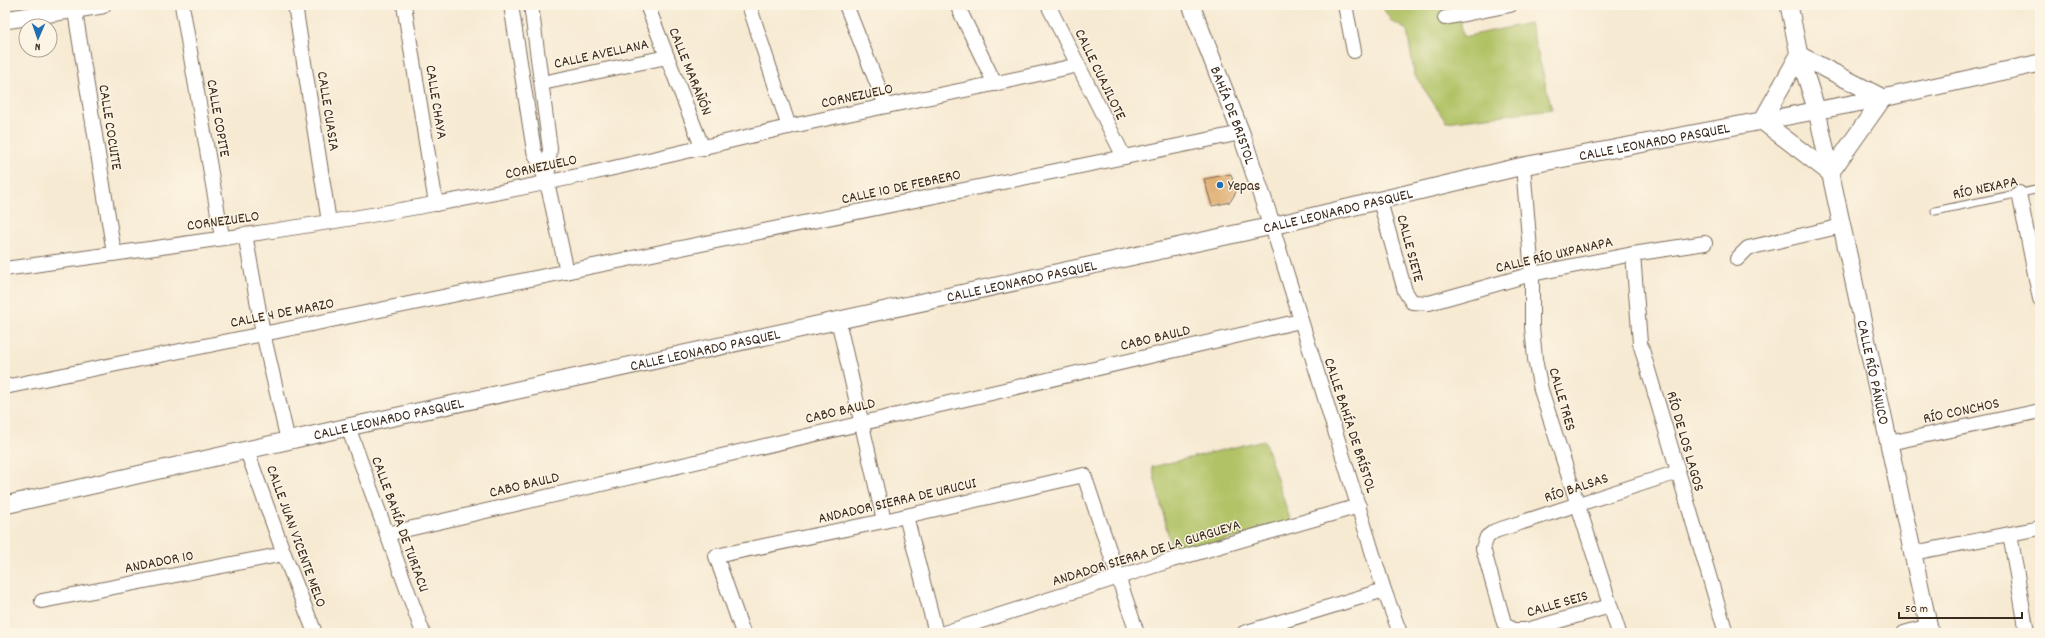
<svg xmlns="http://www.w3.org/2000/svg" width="2045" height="638" viewBox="0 0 2045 638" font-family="Dekko,sans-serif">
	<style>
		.green { fill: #b0c265; stroke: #767642 }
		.building { fill: #dfac6e }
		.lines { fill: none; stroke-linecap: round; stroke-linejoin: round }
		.service-casing { stroke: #7d6d5d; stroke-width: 9 }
		.minor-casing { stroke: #7d6d5d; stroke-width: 16 }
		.tertiary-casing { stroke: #7d6d5d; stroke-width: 19 }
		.service { stroke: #fff; stroke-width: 7 }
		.minor { stroke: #fff; stroke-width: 14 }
		.tertiary { stroke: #fff; stroke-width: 17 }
		.poi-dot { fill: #1f6fb2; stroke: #fcf5e5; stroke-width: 1.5 }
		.labels { text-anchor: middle; stroke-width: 3; stroke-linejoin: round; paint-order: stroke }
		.street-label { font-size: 15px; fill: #3b2a1e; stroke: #fcf5e5 }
		.poi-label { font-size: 15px; fill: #3b2a1e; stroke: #fcf5e5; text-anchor: start }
	</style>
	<rect width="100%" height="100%" fill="#fcf5e5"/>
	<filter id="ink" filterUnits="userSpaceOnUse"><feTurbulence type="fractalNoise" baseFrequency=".025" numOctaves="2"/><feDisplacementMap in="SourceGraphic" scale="8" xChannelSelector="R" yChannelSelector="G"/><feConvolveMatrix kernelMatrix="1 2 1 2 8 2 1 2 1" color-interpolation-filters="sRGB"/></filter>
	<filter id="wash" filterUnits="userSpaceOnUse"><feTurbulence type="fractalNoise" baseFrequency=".012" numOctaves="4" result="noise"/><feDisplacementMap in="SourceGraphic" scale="16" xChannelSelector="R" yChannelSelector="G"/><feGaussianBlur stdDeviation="0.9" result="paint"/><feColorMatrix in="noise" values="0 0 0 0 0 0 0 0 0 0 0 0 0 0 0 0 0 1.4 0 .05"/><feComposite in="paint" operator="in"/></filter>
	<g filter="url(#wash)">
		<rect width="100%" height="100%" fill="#f7ead3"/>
		<g class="green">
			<polygon points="1381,5 1458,5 1463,37 1530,23 1552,109 1446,122 1414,74 1407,30 1391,21"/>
			<polygon points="1264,440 1291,522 1173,555 1152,467"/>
		</g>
		<g id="blocks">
			<polygon class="building" points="1231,174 1236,192 1230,202 1212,206 1204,179"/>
		</g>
	</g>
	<g filter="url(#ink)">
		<use href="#blocks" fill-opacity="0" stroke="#7d6d5d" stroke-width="1"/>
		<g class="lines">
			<g class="service-casing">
				<polyline id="service" points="1935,211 2040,189"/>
			</g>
			<g class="minor-casing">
				<g id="minor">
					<polyline points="74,5 114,253"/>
					<polyline points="182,5 222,237"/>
					<polyline points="295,5 329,222"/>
					<polyline points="404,5 436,204"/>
					<polyline points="511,5 534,151 547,182 567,272"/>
					<polyline points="531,5 550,149 547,180"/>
					<polyline points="647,5 703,149"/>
					<polyline points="749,5 789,127"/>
					<polyline points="846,5 886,106"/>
					<polyline points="957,5 995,84"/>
					<polyline points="1048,5 1124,157"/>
					<polyline points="1345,5 1354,51"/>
					<polyline points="1445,18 1510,5"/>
					<polyline points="542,83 667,57"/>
					<polyline points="1523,166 1532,274 1532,327 1535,359 1541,390 1619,633"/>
					<polyline points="2019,193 2040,299"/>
					<polyline points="1380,201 1405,291 1412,302 1429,303 1532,274 1633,254 1705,243"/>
					<polyline points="1272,226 1384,590 1400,633"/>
					<polyline points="245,234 263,333 288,441"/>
					<polyline points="1633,254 1640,343 1726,633"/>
					<polyline points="1737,259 1748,248 1842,226"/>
					<path d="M 5,269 C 148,249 292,230 434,204 C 553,184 670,155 788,127 C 884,105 982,88 1078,65"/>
					<polyline points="838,320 884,521"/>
					<polyline points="5,387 1241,133"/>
					<polyline points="348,427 423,633"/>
					<polyline points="1889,443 2040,411"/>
					<polyline points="247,451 284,554 315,633"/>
					<polyline points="906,516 936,633"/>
					<polyline points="387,534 1300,321"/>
					<polyline points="2010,534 2027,633"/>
					<polyline points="1913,553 2040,528"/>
					<polyline points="42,601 284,554"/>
					<polyline points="1610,606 1527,630 1512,630 1504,623 1483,548 1487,537 1495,531 1678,472"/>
					<polyline points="743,633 716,556 884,521 1084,475 1137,633"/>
					<polyline points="944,633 1172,560 1359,506"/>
					<polyline points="1244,633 1384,590"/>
					<polyline points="1904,633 1929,626"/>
				</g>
			</g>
			<g class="tertiary-casing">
				<g id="tertiary">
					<path id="s1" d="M 1191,5 L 1241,133 L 1272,226"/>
					<path id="s2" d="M 1789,5 L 1799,55 L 1817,111 L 1930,633"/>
					<polyline points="5,20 102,5"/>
					<polygon points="1799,55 1883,98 1830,173 1762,121"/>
					<path id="s3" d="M 5,505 L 348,427 L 1272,226 L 1523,166 L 1883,98 L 2040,63"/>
				</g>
			</g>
			<use href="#service" class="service"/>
			<use href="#minor" class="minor"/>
			<use href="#tertiary" class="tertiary"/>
		</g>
	</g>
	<circle class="poi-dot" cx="1220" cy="185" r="4"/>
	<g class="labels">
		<g class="street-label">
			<text transform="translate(601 53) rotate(-12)" y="5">CALLE AVELLANA</text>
			<text transform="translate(691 71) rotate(68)" y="5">CALLE MARAÑÓN</text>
			<text transform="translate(1101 74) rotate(64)" y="5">CALLE CUAJILOTE</text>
			<text transform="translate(857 95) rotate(-12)" y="5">CORNEZUELO</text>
			<text transform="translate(437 102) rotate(81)" y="5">CALLE CHAYA</text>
			<text transform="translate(329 111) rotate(81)" y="5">CALLE CUASIA</text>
			<text dy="5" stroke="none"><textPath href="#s1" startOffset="118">BAHÍA DE BRISTOL</textPath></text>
			<text transform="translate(219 118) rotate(80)" y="5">CALLE COPITE</text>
			<text transform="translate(111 127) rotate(81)" y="5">CALLE COCUITE</text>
			<text dy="5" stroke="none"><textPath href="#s3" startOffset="1689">CALLE LEONARDO PASQUEL</textPath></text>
			<text transform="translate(541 166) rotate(-12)" y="5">CORNEZUELO</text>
			<text transform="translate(901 186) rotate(-12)" y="5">CALLE 10 DE FEBRERO</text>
			<text transform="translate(1985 187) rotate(-12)" y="5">RÍO NEXAPA</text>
			<text dy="5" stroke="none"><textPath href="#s3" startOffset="1365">CALLE LEONARDO PASQUEL</textPath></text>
			<text transform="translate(223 220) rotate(-8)" y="5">CORNEZUELO</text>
			<text transform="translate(1411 248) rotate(75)" y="5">CALLE SIETE</text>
			<text transform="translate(1554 254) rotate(-13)" y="5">CALLE RÍO UXPANAPA</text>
			<text dy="5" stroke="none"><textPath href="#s3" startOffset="1041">CALLE LEONARDO PASQUEL</textPath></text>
			<text transform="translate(282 312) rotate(-11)" y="5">CALLE 4 DE MARZO</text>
			<text transform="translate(1155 337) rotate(-13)" y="5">CABO BAULD</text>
			<text dy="5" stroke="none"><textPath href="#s3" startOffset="717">CALLE LEONARDO PASQUEL</textPath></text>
			<text dy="5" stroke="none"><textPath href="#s2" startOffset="377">CALLE RÍO PÁNUCO</textPath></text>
			<text transform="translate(1563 399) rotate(74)" y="5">CALLE TRES</text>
			<text transform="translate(840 410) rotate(-13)" y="5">CABO BAULD</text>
			<text transform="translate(1961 410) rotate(-12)" y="5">RÍO CONCHOS</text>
			<text dy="5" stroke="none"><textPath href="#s3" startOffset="393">CALLE LEONARDO PASQUEL</textPath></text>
			<text transform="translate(1351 425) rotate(72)" y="5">CALLE BAHÍA DE BRÍSTOL</text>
			<text transform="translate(1686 441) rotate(74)" y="5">RÍO DE LOS LAGOS</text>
			<text transform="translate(524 484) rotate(-13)" y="5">CABO BAULD</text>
			<text transform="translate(1576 487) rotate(-18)" y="5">RÍO BALSAS</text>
			<text transform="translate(897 500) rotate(-13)" y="5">ANDADOR SIERRA DE URUCUI</text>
			<text transform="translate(401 524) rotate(70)" y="5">CALLE BAHÍA DE TURIACU</text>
			<text transform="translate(297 536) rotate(70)" y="5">CALLE JUAN VICENTE MELO</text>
			<text transform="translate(1146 552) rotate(-17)" y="5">ANDADOR SIERRA DE LA GURGUEYA</text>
			<text transform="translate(159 561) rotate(-11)" y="5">ANDADOR 10</text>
			<text transform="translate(1557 603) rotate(-16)" y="5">CALLE SEIS</text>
		</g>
		<g class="poi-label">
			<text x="1228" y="190">Yepas</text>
		</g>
	</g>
	<rect width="2045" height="638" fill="none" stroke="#fcf5e5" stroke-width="20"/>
	<g transform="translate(38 38) rotate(182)"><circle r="19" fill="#fcf5e5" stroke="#afa495"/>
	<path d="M0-3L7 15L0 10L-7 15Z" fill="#1f6fb2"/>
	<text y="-6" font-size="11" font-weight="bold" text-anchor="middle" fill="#3b2a1e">N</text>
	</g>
	<path d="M1899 612v6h123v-6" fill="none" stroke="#3b2a1e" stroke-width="2"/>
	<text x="1905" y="612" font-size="12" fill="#3b2a1e" stroke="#fcf5e5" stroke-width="3" paint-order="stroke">50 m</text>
</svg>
